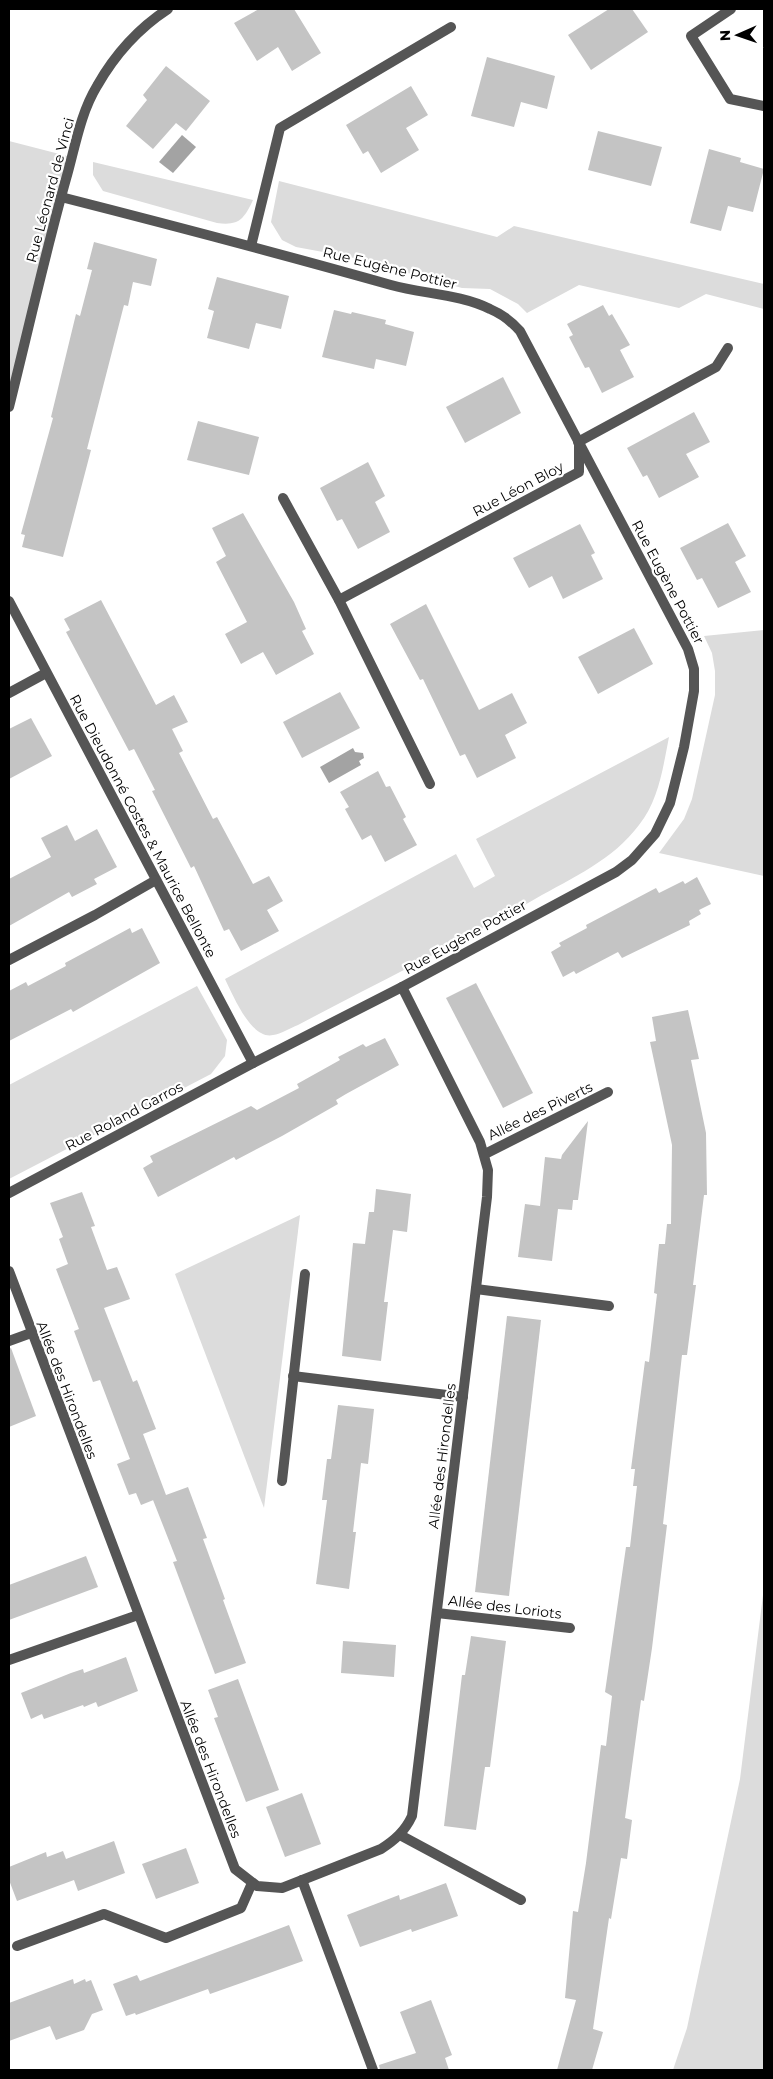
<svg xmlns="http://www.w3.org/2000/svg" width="773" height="2079" viewBox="0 0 773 2079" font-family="Montserrat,sans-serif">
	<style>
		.green { fill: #dcdcdc }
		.water { fill: #a3a3a3 }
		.building { fill: #c4c4c4 }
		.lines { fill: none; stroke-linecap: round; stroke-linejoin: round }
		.minor { stroke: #555; stroke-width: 10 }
		.labels { text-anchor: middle; stroke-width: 4.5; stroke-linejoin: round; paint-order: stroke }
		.street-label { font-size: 14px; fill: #000; stroke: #fff }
	</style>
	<rect width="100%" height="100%" fill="#fff"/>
	<g class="green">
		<polygon points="9,141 71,157 9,407"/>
		<path d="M 93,162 L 253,200 C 244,219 239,226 217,223 L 103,191 L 93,175 Z"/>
		<polygon points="279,181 497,237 514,226 764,284 764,309 706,294 679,308 579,285 527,313 518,304 490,289 462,288 350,257 296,247 282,240 271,222"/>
		<polygon points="764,630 764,876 659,853 684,819 692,799 715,695 715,671 712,653 704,636"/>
		<path d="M 669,737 C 663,767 659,800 639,825 C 613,860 572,878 535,899 C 458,944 377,983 298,1025 C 290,1028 281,1034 273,1035 C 251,1040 233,995 225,979 L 456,854 L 474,888 L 495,876 L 476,839 Z"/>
		<polygon points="197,986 227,1040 225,1056 211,1074 9,1179 9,1085"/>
		<polygon points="300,1215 264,1508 175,1274"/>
		<polygon points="764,1587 764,2070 673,2070 687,2028 740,1779"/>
	</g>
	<g class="water">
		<polygon points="182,135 196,147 173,173 159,162"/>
		<polygon points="353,748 355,752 363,753 364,758 359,761 361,765 329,783 320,767"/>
	</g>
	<g class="building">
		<polygon points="259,9 294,9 321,53 292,71 278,47 257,61 234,23"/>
		<polygon points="609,9 632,9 648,32 591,70 568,35"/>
		<polygon points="487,57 555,76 547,109 521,102 514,127 471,116"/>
		<polygon points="166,66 210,101 186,131 176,123 153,149 126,126 147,100 143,95"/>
		<polygon points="411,86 428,115 406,128 419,150 381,173 368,151 363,154 346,125"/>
		<polygon points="598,131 662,147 651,186 588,170"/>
		<polygon points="709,149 741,158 740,162 764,169 753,212 728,206 721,231 690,223"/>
		<polygon points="94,242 157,259 151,286 133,282 128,306 124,305 87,449 91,450 63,557 22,547 25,535 21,534 53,418 51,417 76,314 80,316 92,270 87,269"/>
		<polygon points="217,277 289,296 281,329 256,323 249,349 207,338 214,311 208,309"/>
		<polygon points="603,305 609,316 612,314 630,345 620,350 634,377 602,393 589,367 585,368 569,337 573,335 567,324"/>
		<polygon points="334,310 351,314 352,312 386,320 385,324 414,332 406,366 376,359 374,369 322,357"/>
		<polygon points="503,377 521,413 465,443 446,407"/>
		<polygon points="694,412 710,442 686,454 699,477 659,498 647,475 643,477 627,448"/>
		<polygon points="198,421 259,437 249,475 187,460"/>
		<polygon points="368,462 385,496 375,502 390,532 358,549 342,519 337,521 320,488"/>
		<polygon points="243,513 294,602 306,629 302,631 314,654 276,675 263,652 241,664 225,634 247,622 216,562 226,556 212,528"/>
		<polygon points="728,523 746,556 735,562 751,592 718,608 702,578 697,580 680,548"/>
		<polygon points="580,524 595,553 591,555 603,579 563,599 552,576 529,588 513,558"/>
		<polygon points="101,600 156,705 174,695 188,722 172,729 183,751 179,753 213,819 217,817 253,884 269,876 283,901 267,910 279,931 241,951 229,929 224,931 194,866 191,868 152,791 155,790 134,749 129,751 66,632 70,630 64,619"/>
		<polygon points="426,604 479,710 512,693 527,723 505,735 516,758 477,778 465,754 460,756 423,679 420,680 390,624"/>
		<polygon points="634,628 653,664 598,694 578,657"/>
		<polygon points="340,692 360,728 302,758 283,722"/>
		<polygon points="31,718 52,756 9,779 9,729"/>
		<polygon points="378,771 386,787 390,786 406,817 403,819 417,845 385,862 371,835 362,840 345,809 349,807 340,792"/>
		<polygon points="67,825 75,841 97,829 117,867 94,879 97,884 72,897 69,892 9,926 9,879 51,857 41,838"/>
		<polygon points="697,877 711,904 699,910 701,914 689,921 690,925 622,958 618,952 576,974 574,971 563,977 551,952 561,946 559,943 587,928 586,925 656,888 659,893 683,881 685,884"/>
		<polygon points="130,928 132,933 142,928 160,963 73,1012 71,1009 9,1041 9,991 26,982 28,986 66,966 65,963"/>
		<polygon points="476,983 533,1093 503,1108 446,998"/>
		<polygon points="688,1010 699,1059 691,1060 706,1133 707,1195 704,1195 693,1285 696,1285 687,1355 682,1355 663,1524 667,1525 652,1648 644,1701 641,1700 625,1818 632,1820 627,1859 621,1858 611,1919 609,1918 593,2029 603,2032 592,2070 557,2070 576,2000 565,1998 573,1911 578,1912 586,1863 601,1745 606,1746 612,1696 605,1692 626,1547 630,1547 637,1486 633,1486 635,1469 631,1469 645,1361 649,1362 657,1294 654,1293 659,1244 665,1244 667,1224 671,1224 672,1145 650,1042 656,1041 652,1017"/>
		<polygon points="385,1038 399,1065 346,1094 336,1100 338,1104 282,1136 236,1160 234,1157 158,1197 143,1168 153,1162 150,1156 251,1106 257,1110 299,1088 297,1084 340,1060 338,1057 363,1044 366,1047"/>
		<polygon points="588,1121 578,1200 573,1200 572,1210 558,1209 552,1261 518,1257 525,1204 540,1206 545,1157 561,1159 562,1155"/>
		<polygon points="376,1189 411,1194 407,1232 393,1230 384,1302 388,1302 381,1361 342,1356 353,1243 365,1244 369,1212 374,1212"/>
		<polygon points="82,1192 95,1226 91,1227 107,1270 117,1267 130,1299 104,1308 133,1382 137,1380 156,1429 143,1434 166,1495 188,1487 207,1538 203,1539 225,1599 223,1600 246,1663 215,1674 173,1562 177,1561 153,1500 156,1499 141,1505 136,1493 129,1495 117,1464 130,1459 100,1380 93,1382 74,1331 79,1329 56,1269 68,1264 59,1239 63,1237 50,1203"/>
		<polygon points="507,1316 541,1320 509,1596 475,1592"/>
		<polygon points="11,1348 36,1416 9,1427 9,1349"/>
		<polygon points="338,1405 374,1409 368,1464 361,1463 353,1532 356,1532 349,1589 316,1584 327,1500 322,1500 327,1459 331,1459"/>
		<polygon points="86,1556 98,1587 9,1620 9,1585"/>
		<polygon points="471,1636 506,1641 490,1767 485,1767 476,1830 444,1826 462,1675 465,1675"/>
		<polygon points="343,1641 396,1645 394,1677 341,1673"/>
		<polygon points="126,1657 138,1691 98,1707 96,1702 84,1707 83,1705 44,1719 42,1714 31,1719 21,1693 71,1673 83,1669 84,1673"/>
		<polygon points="238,1679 279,1790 246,1802 214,1718 218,1717 208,1690"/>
		<polygon points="302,1793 321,1844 285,1857 266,1807"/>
		<polygon points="114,1841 125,1873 78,1891 74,1880 17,1901 9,1880 9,1867 46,1852 47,1857 63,1851 66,1859"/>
		<polygon points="186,1848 199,1883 156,1899 142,1864"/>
		<polygon points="446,1883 458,1916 412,1932 411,1929 360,1947 347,1915 399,1895 400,1900"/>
		<polygon points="289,1925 303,1961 210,1994 208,1989 136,2015 135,2013 126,2016 113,1984 137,1975 140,1981"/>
		<polygon points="73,1979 74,1984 85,1979 86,1982 91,1980 103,2010 92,2014 84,2030 56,2040 50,2026 9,2041 9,2003"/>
		<polygon points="431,2000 452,2055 445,2058 449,2070 380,2070 379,2065 416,2053 400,2012"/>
	</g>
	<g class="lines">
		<g class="minor">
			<polyline points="731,9 691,36 730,99 764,106"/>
			<polyline points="251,246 280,128 451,27"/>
			<path d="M 9,407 C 28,331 45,254 66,179 C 75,148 80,114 97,86 C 114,56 139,28 168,9"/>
			<polyline points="578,442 716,367 728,348"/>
			<polyline points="283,498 339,600 430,784"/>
			<polyline points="339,600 579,472 579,445"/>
			<polyline points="9,601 253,1063"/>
			<polyline points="9,693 46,673"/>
			<polyline points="9,960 95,915 156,880"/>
			<polyline points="485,1154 608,1092"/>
			<path d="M 9,1193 L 253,1063 L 402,987 L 616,872 L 632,860 L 655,834 L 670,803 L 684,747 L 694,691 L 694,669 L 688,649 L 520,331 C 512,322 502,314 490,309 C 460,294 423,294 391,285 C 281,254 171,225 61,197"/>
			<path d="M 9,1271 L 235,1869 L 257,1886 L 282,1888 L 381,1849 C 395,1840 405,1831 412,1816 L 487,1197 L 488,1170 L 480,1142 L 402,987"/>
			<polyline points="476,1289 609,1306"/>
			<polyline points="9,1341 31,1333"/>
			<polyline points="293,1376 463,1397"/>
			<polyline points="282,1481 305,1274"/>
			<polyline points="437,1613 570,1628"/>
			<polyline points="9,1660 138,1615"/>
			<polyline points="400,1835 521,1900"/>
			<polyline points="302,1880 373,2070"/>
			<polyline points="17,1946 104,1914 166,1938 241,1908 252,1883"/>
		</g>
	</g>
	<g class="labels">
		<g class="street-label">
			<text transform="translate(50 190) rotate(-75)" y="5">Rue Léonard de Vinci</text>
			<text transform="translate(390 268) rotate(14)" y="5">Rue Eugène Pottier</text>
			<text transform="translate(518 489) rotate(-28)" y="5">Rue Léon Bloy</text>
			<text transform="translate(668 582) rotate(62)" y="5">Rue Eugène Pottier</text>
			<text transform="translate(143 826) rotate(62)" y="5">Rue Dieudonné Costes &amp; Maurice Bellonte</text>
			<text transform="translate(465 937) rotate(-29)" y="5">Rue Eugène Pottier</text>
			<text transform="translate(540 1111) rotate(-26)" y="5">Allée des Piverts</text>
			<text transform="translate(124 1116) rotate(-28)" y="5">Rue Roland Garros</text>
			<text transform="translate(67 1390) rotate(69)" y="5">Allée des Hirondelles</text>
			<text transform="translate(442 1456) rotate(-83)" y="5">Allée des Hirondelles</text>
			<text transform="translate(505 1607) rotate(7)" y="5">Allée des Loriots</text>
			<text transform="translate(211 1769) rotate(69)" y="5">Allée des Hirondelles</text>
		</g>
	</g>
	<rect width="773" height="2079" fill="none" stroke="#000000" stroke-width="20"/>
	<g transform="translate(738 35) rotate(268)" stroke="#ffffff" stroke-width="4" paint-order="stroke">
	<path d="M0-4L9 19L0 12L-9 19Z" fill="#000000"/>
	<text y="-8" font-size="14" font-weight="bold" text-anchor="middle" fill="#000000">N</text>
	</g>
</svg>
